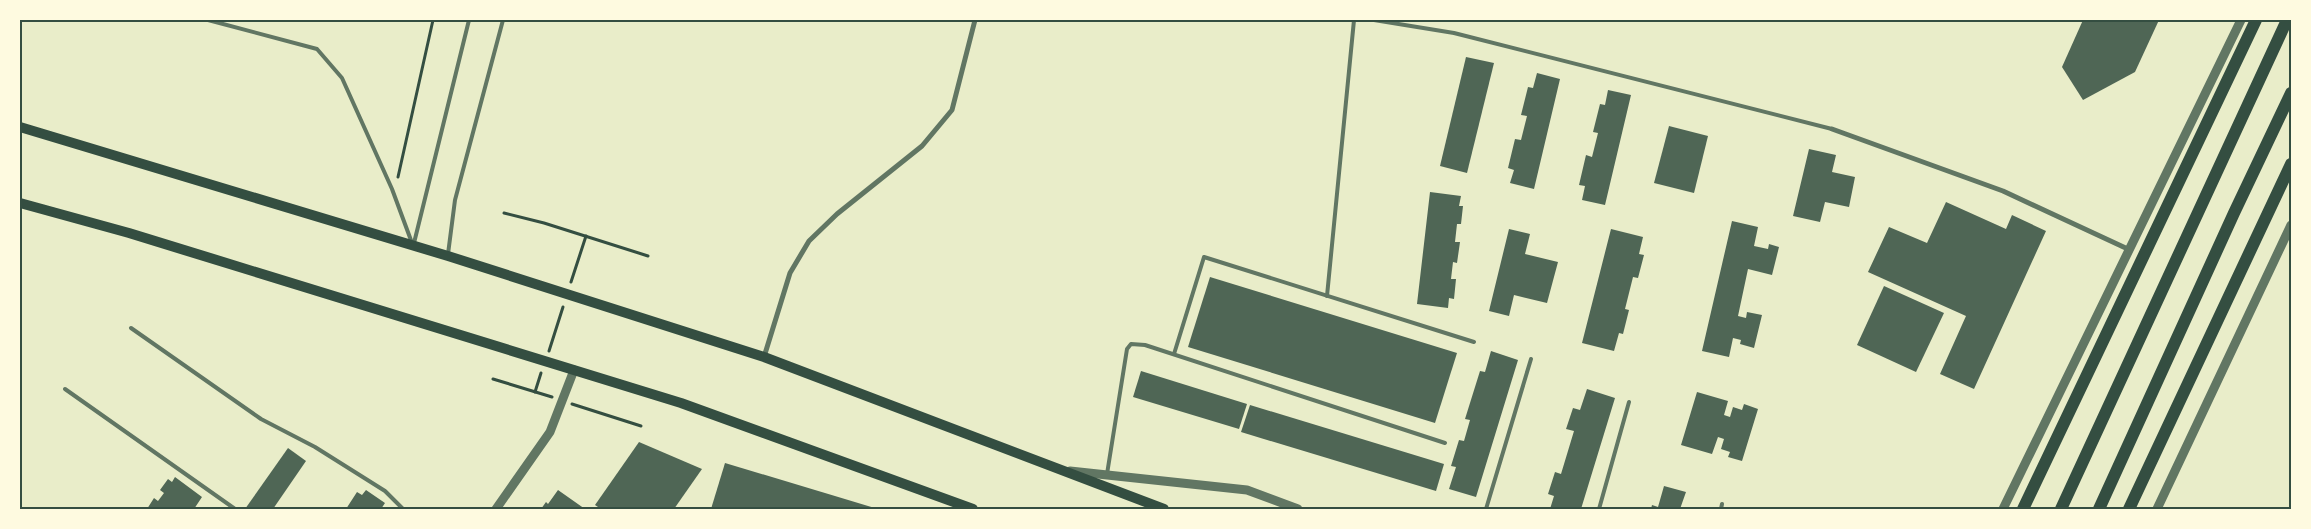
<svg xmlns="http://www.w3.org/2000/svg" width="2311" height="529" viewBox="0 0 2311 529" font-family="'PT Sans',sans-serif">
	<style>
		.building { fill: #4f6655 }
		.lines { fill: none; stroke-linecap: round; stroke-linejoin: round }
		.path { stroke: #344e41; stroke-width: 3 }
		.service { stroke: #617663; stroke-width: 4 }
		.minor { stroke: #617663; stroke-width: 5 }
		.tertiary { stroke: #617663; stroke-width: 9 }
		.secondary { stroke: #344e41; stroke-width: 10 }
		.trunk { stroke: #344e41; stroke-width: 12 }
		.neatline { fill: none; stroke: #344e41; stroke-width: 2 }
	</style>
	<rect width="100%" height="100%" fill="#e9edc9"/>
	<g class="building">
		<polygon points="2083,20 2159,20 2135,72 2083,100 2062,67"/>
		<polygon points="1466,57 1494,63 1467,173 1440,166"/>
		<polygon points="1537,73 1560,79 1534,189 1510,183 1514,170 1508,168 1515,139 1521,140 1527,116 1521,115 1528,87 1533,88"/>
		<polygon points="1608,90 1631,95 1605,205 1582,200 1585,186 1579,185 1586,155 1592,157 1598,133 1593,132 1600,104 1605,105"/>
		<polygon points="1669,126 1708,136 1694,193 1654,183"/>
		<polygon points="1809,149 1836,155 1832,172 1855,177 1849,207 1825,202 1820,222 1793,216"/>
		<polygon points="1430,192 1461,196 1459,206 1463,206 1461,224 1457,224 1455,242 1460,242 1457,263 1453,262 1451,279 1456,279 1454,299 1449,298 1448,308 1417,304"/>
		<polygon points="1946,202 2006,229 2012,215 2046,231 1974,389 1940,374 1966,316 1868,272 1889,227 1927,243"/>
		<polygon points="1732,221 1758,227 1754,246 1768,249 1769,244 1779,247 1772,275 1748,269 1738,316 1746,318 1747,312 1762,315 1754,348 1740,344 1741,340 1733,338 1729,357 1702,351"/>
		<polygon points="1509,229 1530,234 1525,254 1558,262 1547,303 1514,295 1509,316 1489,311"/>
		<polygon points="1611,229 1643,237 1639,254 1644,255 1638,278 1633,277 1625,309 1629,310 1623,334 1619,333 1614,351 1582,343"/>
		<polygon points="1210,277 1457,353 1435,423 1188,347"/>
		<polygon points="1884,286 1944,313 1916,372 1857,345"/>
		<polygon points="1491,351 1518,360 1476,497 1449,489 1456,467 1451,466 1459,440 1464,441 1470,420 1465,419 1480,371 1485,372"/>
		<polygon points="1141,371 1247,404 1239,429 1133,397"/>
		<polygon points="1587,389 1615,398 1581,509 1550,509 1554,496 1548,494 1555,472 1561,474 1574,431 1566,429 1573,408 1580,410"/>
		<polygon points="1697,392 1728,401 1724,415 1730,417 1733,407 1742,410 1744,404 1758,409 1742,461 1728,457 1730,452 1721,449 1724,439 1718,437 1712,454 1681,445"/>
		<polygon points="1250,405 1444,464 1436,491 1241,432"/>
		<polygon points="639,442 702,469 674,509 601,509 595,505"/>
		<polygon points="288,448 306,461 273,509 245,509"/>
		<polygon points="725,463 878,509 711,509"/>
		<polygon points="175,477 202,497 194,509 147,509 154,498 158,501 164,493 160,490 168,479 172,482"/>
		<polygon points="1664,486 1686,492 1680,509 1651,509 1652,505 1658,507"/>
		<polygon points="366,490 385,503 381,509 346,509 357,492 362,495"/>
		<polygon points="558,490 585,509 541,509 546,502 548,504"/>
	</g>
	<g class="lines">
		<g class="path">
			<polyline points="398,177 433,20"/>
			<polyline points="504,213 544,223 648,256"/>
			<polyline points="571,282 586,236"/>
			<polyline points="549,351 563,307"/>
			<polyline points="493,379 552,397"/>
			<polyline points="535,392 541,373"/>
			<polyline points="572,404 641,426"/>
		</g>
		<g class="service">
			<polyline points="208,20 317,49 342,78 392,189 412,243"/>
			<polyline points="1374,20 1454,33 1832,129"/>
			<polyline points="414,243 469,20"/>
			<polyline points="448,254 455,200 503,20"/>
			<polyline points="1327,296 1354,20"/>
			<polyline points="131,328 261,419 315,447 385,491 403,509"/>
			<polyline points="1174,354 1204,257 1474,342"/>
			<polyline points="65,389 235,509"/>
			<polyline points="1107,474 1127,349 1131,344 1145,345 1445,443"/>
			<polyline points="1486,509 1531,359"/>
			<polyline points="1599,509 1629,402"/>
			<polyline points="1721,509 1722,504"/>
		</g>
		<g class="minor">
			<polyline points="1832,129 2003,191 2130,250"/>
			<polyline points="764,357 790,273 809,241 837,214 922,146 952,110 975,20"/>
		</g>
		<g class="tertiary">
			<polyline points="1070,471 1247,490 1298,509"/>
			<polyline points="496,509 550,432 574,370"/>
			<polyline points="2003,509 2241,20"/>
			<polyline points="2157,509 2291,225"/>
		</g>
		<g class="secondary">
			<polyline points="20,127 448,256 764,357 1164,509"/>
			<polyline points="20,203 129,233 681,403 973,509"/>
		</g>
		<g class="trunk">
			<polyline points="2023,509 2256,20"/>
			<polyline points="2061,509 2287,20"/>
			<polyline points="2099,509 2234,213 2291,93"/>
			<polyline points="2129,509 2291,164"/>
		</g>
	</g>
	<rect width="2311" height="529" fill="none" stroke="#fefae0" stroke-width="42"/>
	<rect x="21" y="21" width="2269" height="487" class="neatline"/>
</svg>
